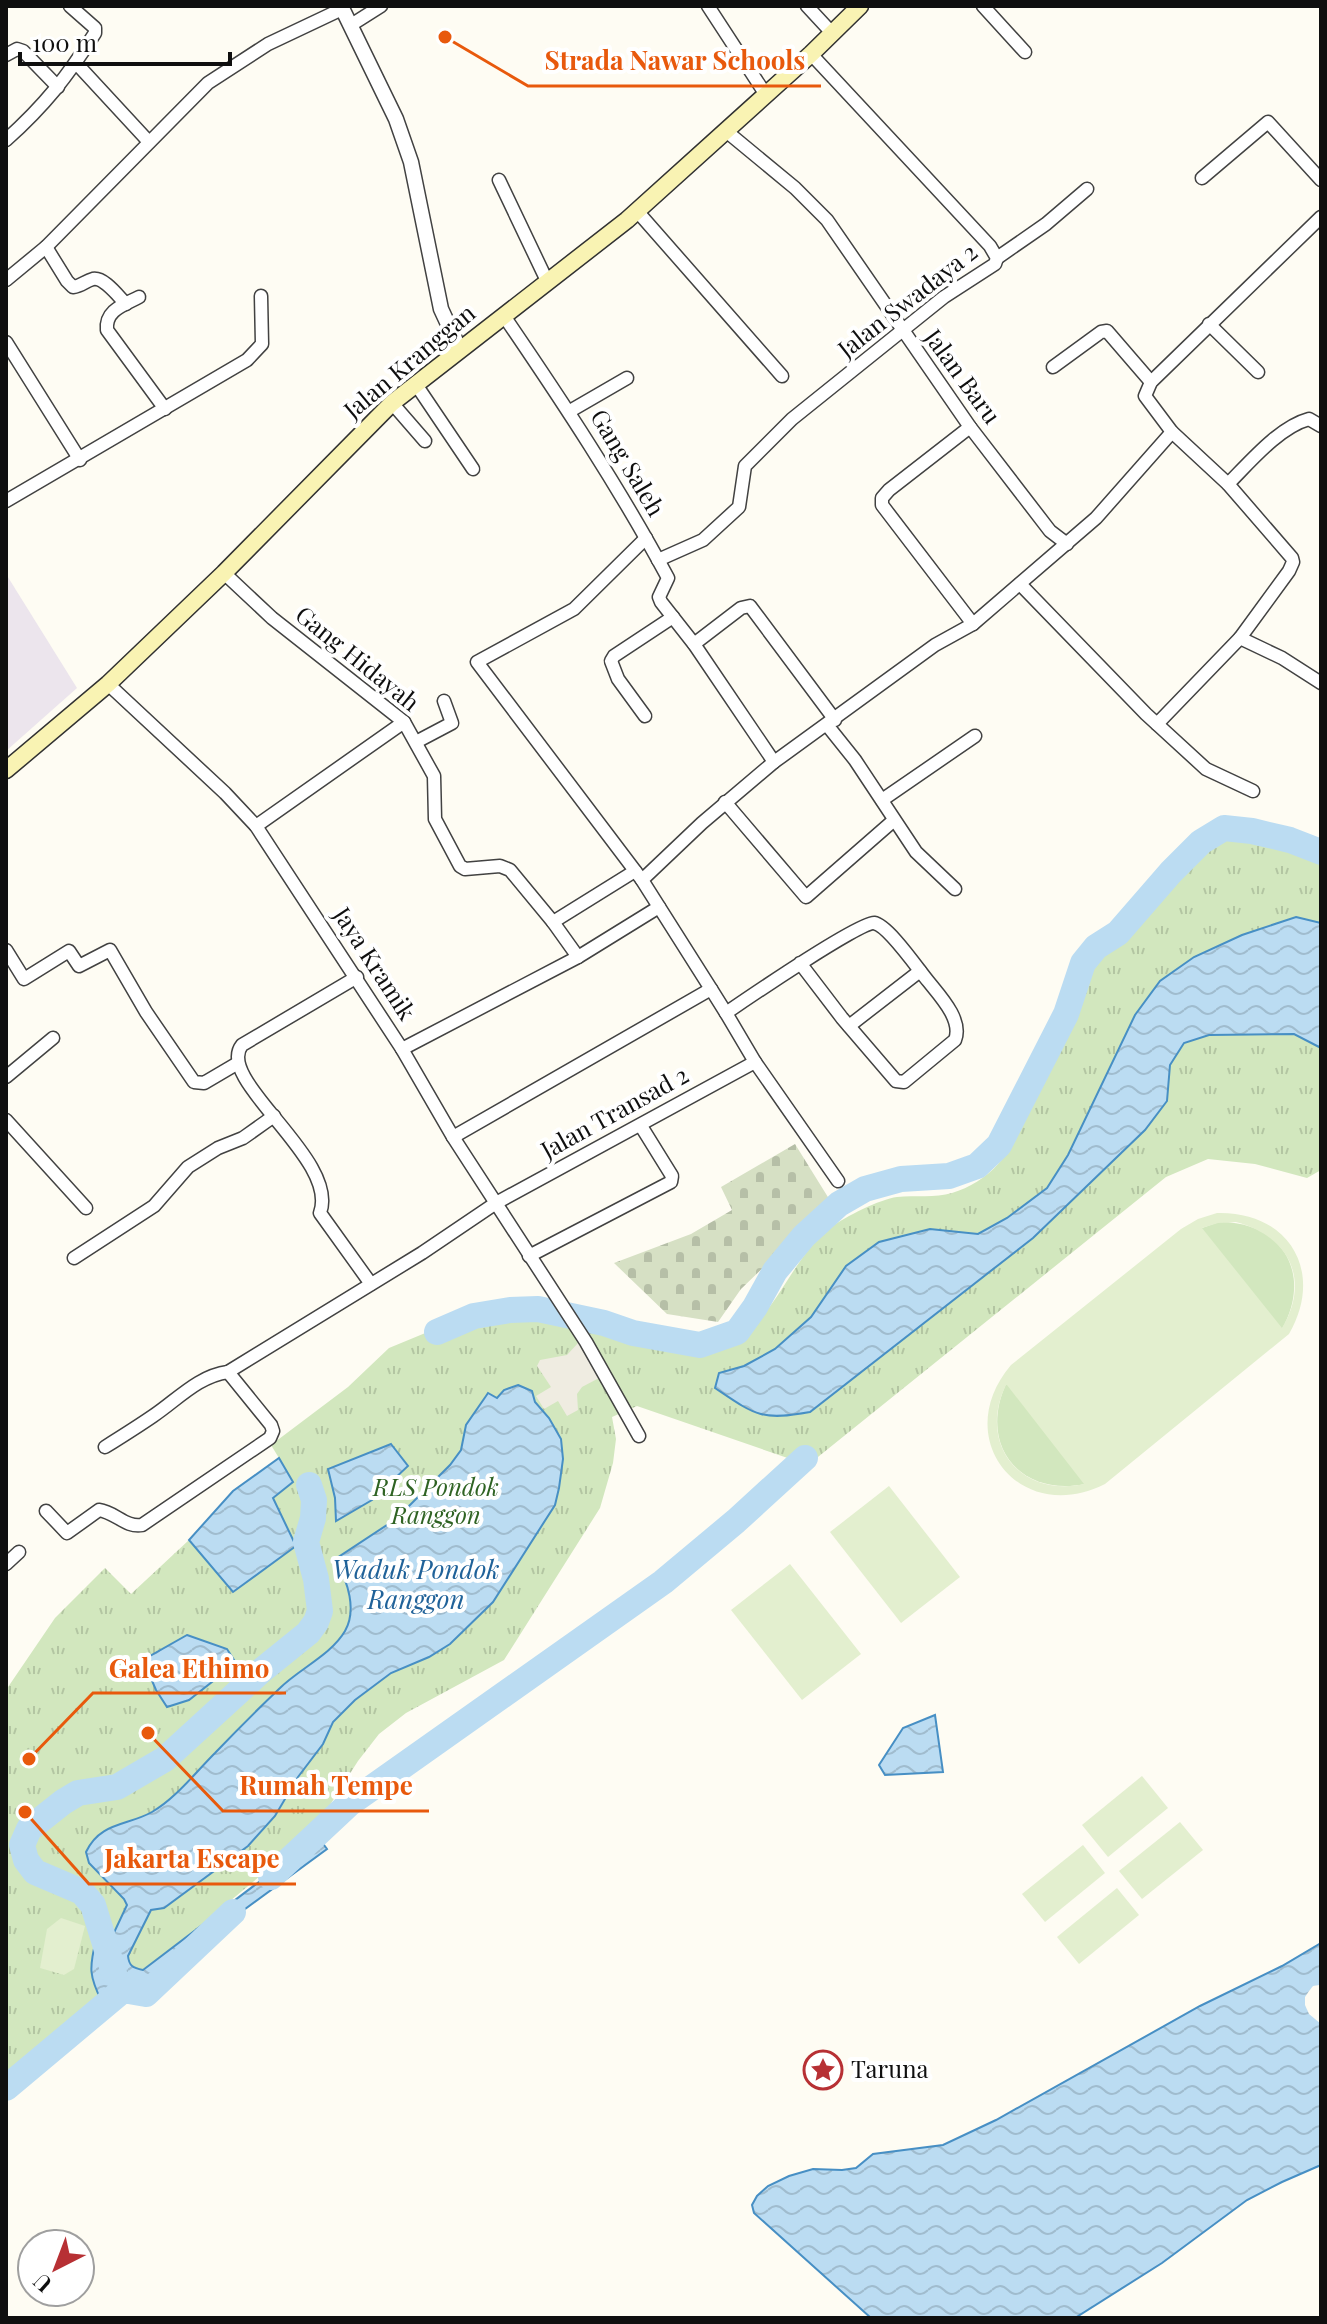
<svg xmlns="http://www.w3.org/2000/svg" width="1327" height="2324" viewBox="0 0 1327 2324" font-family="'Playfair Display',serif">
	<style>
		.industrial { fill: #ece5ed }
		.grass { fill: #d2e7be }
		.cemetery { fill: url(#cemetery-stones) }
		.park { fill: url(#park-tufts) }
		.pitch { fill: #e3efcf; fill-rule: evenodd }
		.plaza { fill: #efece1 }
		.water { fill: url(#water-waves); stroke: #478fc4; stroke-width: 2 }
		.pier { fill: #fefcf3 }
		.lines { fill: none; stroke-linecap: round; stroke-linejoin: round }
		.river { stroke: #bbdcf2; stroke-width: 26 }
		.minor-casing { stroke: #424242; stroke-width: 15 }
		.tertiary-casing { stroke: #424242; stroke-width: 17 }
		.secondary-casing { stroke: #313131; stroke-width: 19 }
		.minor { stroke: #fff; stroke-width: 12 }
		.tertiary { stroke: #fff; stroke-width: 14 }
		.secondary { stroke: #f9f3b3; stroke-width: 16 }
		.labels { text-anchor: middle; stroke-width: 8; stroke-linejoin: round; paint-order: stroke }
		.street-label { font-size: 24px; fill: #0f0f0f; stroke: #fff }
		.park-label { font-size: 24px; font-style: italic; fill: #2f6323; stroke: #fff }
		.poi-label { font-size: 24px; fill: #0f0f0f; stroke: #fff; text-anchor: start }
		.water-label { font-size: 26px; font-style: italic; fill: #206299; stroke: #fff }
		.leader { fill: none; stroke: #e8590c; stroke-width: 3 }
		.callout-dot { fill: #e8590c; stroke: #fff; stroke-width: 3 }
		.callout-label { font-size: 26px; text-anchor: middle; font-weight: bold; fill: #e8590c; stroke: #fff; stroke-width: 8; stroke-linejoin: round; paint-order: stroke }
	</style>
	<defs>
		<pattern id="cemetery-stones" width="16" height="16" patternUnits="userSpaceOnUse" patternTransform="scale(2)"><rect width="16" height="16" fill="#d6e0c4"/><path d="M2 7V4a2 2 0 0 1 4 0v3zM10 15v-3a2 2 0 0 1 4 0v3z" fill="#b6bfa7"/></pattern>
		<pattern id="park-tufts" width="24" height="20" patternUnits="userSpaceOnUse" patternTransform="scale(2)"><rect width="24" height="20" fill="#d2e7be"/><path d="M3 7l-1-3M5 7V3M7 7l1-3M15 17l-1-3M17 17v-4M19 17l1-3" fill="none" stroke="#b3c5a2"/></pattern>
		<pattern id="water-waves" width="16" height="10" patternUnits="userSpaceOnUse" patternTransform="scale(2)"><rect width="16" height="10" fill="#bbdcf2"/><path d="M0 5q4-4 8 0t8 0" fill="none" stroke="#a0bcce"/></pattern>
	</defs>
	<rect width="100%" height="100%" fill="#fefcf3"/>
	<polygon class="industrial" points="6,574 77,688 6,751"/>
	<path class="grass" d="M 1219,1222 C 1282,1221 1313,1274 1282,1329 L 1085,1484 C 1020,1497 978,1445 1006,1384 L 1202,1228 Z"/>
	<polygon class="cemetery" points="795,1144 831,1202 741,1289 718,1322 667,1314 614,1263 691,1234 732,1210 721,1187"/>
	<path class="park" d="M 1227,836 C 1258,838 1293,845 1321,859 L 1321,1170 L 1307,1178 L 1255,1164 L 1208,1159 L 1166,1177 L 808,1465 L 637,1406 L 612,1417 L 616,1439 L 613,1463 L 600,1508 L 504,1660 L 406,1713 L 379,1734 L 358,1761 L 323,1816 L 295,1847 L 189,1935 L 102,2002 L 94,2014 L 6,2084 L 6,1690 L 55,1618 L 105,1568 L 131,1594 L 189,1540 L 233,1592 L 295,1546 L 273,1498 L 293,1481 L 271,1445 L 348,1387 L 389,1348 L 435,1329 L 442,1339 L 486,1319 L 536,1314 L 704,1351 C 775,1337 781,1267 831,1227 C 845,1217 880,1199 897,1197 C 915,1195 935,1198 952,1193 C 969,1188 987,1177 998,1164 C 1019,1142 1028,1110 1040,1083 C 1055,1045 1070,1008 1086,970 L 1094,958 L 1128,933 L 1182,869 L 1204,848 Z"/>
	<g class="pitch">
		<path d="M 1217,1213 C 1289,1211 1325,1272 1289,1334 L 1105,1484 C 1020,1527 949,1438 1011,1365 L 1181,1229 L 1198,1219 ZM 1236,1222 C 1289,1236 1311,1280 1282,1328 L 1202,1228 L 1218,1223 ZM 1006,1385 L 1007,1385 L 1084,1484 C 1021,1498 977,1444 1006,1385 Z"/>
		<polygon points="889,1486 960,1577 901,1623 830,1532"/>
		<polygon points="790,1564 861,1654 802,1700 731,1610"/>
		<polygon points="1142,1776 1168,1808 1108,1857 1082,1825"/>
		<polygon points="1180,1822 1203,1850 1142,1899 1119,1871"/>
		<polygon points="1083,1845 1105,1873 1045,1922 1022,1894"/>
		<polygon points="1117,1888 1139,1915 1079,1964 1057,1937"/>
		<polygon points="61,1918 85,1926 74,1969 64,1975 40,1968 47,1929"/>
	</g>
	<polygon class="plaza" points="578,1343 599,1378 582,1387 577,1394 578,1410 567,1416 558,1401 544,1409 536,1396 551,1387 537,1366 540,1360 567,1355"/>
	<g class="water">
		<path d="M 1296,917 L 1321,923 L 1321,1048 L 1294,1034 L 1209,1035 L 1184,1043 L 1170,1065 L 1167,1101 L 1145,1130 L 1033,1238 L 810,1412 C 761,1421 755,1415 715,1388 L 719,1373 L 744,1366 L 775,1349 L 811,1317 L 846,1266 L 879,1242 L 930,1229 L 978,1234 L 1007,1218 L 1047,1188 L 1068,1155 L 1135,1015 L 1160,981 L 1194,957 L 1242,935 Z"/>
		<path d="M 518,1385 L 532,1391 L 535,1402 L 549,1418 L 561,1439 L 563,1459 L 559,1488 L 555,1505 L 493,1602 L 450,1644 L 429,1657 L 391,1673 L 355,1700 L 333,1722 L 323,1744 L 298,1777 L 275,1816 L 248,1846 L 164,1908 L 151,1910 L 128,1956 C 129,1966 133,1968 143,1970 L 318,1837 L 327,1849 L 140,1986 L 76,2041 L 70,2034 L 94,2014 L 102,2002 C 89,1976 89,1968 96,1940 L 111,1939 L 127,1905 L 124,1899 L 89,1863 L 86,1852 C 100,1822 127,1826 152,1812 C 176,1798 195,1773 215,1753 C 236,1731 258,1709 280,1688 C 299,1669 331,1655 345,1631 C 357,1610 348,1582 336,1561 L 337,1558 L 396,1519 L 450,1465 L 461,1450 L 466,1425 L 486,1396 L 488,1393 L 497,1398 L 504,1390 Z"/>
		<polygon points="391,1444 408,1466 372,1500 336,1521 335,1498 328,1469"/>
		<polygon points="279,1458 293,1482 273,1498 296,1546 233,1592 189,1540 233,1491"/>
		<polygon points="187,1635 227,1649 236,1663 189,1700 167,1707 156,1690 143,1660"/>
		<polygon points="935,1715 943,1772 885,1775 879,1765 903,1728"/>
		<polygon points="1321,1943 1321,2165 1282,2182 1247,2200 1162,2263 1075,2318 871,2318 754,2213 752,2205 757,2196 768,2186 789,2176 813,2169 842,2170 856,2168 873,2154 943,2145 996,2120 1200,2006 1282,1966"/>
	</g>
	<polygon class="pier" points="1319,1985 1321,1992 1321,2024 1309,2014 1305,2005 1305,1997 1309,1991 1313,1986"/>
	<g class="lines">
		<g class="river">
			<polyline points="437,1332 474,1316 510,1310 538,1309 604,1323 633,1333 700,1345 737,1332 755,1307 775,1271 804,1236 839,1204 865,1189 901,1179 949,1176 977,1166 999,1145 1066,1014 1083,963 1096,947 1118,933 1171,872 1201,842 1224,828 1252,831 1290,840 1321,852"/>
			<polyline points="271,1877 349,1804 663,1582 736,1521 805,1458"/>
			<polyline points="114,1973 93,1905 82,1892 35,1872 26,1860 22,1845 29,1829 63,1802 78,1793 117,1787 165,1759 261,1671 308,1633 316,1622 320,1611 316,1579 306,1542 313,1518 314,1500 309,1485"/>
			<polyline points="6,2088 123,1990 146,1994 233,1912"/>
		</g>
		<g class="minor-casing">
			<g id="minor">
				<polyline points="708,6 766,95"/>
				<polyline points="807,6 832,33"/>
				<polyline points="983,6 1025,52"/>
				<polyline points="351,25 381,6"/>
				<polyline points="6,55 17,49 23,51 58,87"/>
				<polyline points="76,63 149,142"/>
				<polyline points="726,131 795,188 827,220 970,427 1050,531 1067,544"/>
				<path d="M 6,140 C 45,105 67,77 95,33 L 95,28 L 70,6"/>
				<polyline points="1202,178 1268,122 1321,180"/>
				<polyline points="499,180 548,283"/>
				<polyline points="637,211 782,376"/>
				<path d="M 46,247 L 67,281 L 73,287 C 82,286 85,281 93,279 C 104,277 118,296 126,304"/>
				<polyline points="997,258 1046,224 1087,189"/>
				<polyline points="6,280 46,247 208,83 268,44 342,9"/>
				<path d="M 139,297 C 124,305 105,310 107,330 L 165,409"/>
				<path d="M 504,316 C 562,401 619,487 668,578 L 659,597 L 661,602 L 694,644 L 774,762"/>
				<polyline points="1209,324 1258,372"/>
				<polyline points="6,342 80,460"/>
				<polyline points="1053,367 1101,332 1107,331 1151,382"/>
				<polyline points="415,383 473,469"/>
				<polyline points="392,403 425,441"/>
				<polyline points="570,411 627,378"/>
				<polyline points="970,427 889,490 882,498 882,505 973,624"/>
				<path d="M 1228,484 C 1249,463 1279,427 1309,419 L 1321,426"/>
				<polyline points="6,501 247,360 262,344 261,296"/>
				<polyline points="658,560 703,540 739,507 745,466 792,419 944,297 995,264 997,258 990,246 811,54"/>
				<polyline points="224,573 272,618 404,722 434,776 435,819 460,866 465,869 500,866 510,870 553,922 578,957"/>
				<polyline points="1020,584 1146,714 1206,769 1253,791"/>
				<polyline points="1240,638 1289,571 1293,562 1292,558 1228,484 1172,432 1145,396 1151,382 1321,217"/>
				<polyline points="694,644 741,608 750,606 835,720"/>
				<polyline points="108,684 225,793 256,826 402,1049 453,1137 586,1342 639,1436"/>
				<polyline points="645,716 618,679 611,661 614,656 673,617"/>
				<polyline points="1157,724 1240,638 1282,658 1321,683"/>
				<polyline points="827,725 855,760 916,852 955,889"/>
				<polyline points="416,742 452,723 444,701"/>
				<polyline points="882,800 975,736"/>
				<polyline points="725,802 806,897 893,821"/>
				<polyline points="256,826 404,722"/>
				<polyline points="642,880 477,662 574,609 646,538"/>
				<polyline points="553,922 635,871"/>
				<polyline points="6,950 24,979 69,951 79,966 110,950 146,1012 194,1082 204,1083 238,1063"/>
				<path d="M 357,977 L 242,1045 C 214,1080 340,1159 320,1213 L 371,1284"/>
				<path d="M 711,989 L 726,1013 C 745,1000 861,921 874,923 C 888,925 918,969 928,981 C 940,996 963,1020 955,1040 L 904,1082 L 896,1081 L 842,1018 L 800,963"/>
				<polyline points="726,1013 755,1062 838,1181"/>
				<polyline points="849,1026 920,971"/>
				<polyline points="402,1049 578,957 659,907"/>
				<polyline points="6,1077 53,1038"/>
				<polyline points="6,1120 86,1208"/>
				<polyline points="453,1137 711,989 642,880 702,823 774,762 935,645 973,624 1096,518 1172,432"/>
				<polyline points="529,1256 671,1182 672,1176 641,1126"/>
				<polyline points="74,1258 154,1206 188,1167 218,1148 243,1138 274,1116"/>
				<path d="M 105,1447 C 121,1437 137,1427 153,1416 C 177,1400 198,1376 228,1372 L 422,1253 L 496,1203 L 755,1062"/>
				<path d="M 46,1511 L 67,1533 L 99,1510 C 115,1512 126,1528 142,1525 L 270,1438 L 273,1431 L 271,1425 L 228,1372"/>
				<polyline points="6,1564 19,1552"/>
			</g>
		</g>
		<g class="tertiary-casing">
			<polyline id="tertiary" points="341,6 396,119 411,162 441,309 460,350"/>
		</g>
		<g class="secondary-casing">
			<polyline id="secondary" points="6,770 108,684 224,573 392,403 627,220 811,54 860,6"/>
		</g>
		<use href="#minor" class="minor"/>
		<use href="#tertiary" class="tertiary"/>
		<use href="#secondary" class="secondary"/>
	</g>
	<defs>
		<g id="sight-ring" transform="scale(2)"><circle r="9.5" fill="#fff" stroke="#b73034" stroke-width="1.5"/><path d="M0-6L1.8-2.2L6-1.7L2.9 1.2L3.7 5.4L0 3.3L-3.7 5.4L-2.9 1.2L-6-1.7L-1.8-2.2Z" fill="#b73034"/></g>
	</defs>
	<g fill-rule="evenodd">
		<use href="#sight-ring" x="823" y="2070"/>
	</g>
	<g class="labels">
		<g class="street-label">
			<text transform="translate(908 301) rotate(-38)" y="8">Jalan Swadaya 2</text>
			<text transform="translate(410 362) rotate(-40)" y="8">Jalan Kranggan</text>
			<text transform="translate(962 377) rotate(54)" y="8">Jalan Baru</text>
			<text transform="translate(627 463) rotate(59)" y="8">Gang Saleh</text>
			<text transform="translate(357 659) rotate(39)" y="8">Gang Hidayah</text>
			<text transform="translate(374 964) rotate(57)" y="8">Jaya Kramik</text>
			<text transform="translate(615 1113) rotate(-29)" y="8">Jalan Transad 2</text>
		</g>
		<g class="park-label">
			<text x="436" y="1496">RLS Pondok<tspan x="436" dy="28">Ranggon</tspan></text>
		</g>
		<g class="poi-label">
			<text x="851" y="2078">Taruna</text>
		</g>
		<g class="water-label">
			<text x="416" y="1579">Waduk Pondok<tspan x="416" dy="30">Ranggon</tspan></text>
		</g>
	</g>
	<path class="leader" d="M445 37L528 86H821M29 1759L93 1693H286M148 1733L223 1811H429M25 1812L89 1884H296"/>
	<g class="callout-dot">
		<circle cx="445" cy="37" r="8"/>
		<circle cx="29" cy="1759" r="8"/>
		<circle cx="148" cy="1733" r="8"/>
		<circle cx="25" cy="1812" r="8"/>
	</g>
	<g class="callout-label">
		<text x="675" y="70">Strada Nawar Schools</text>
		<text x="189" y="1678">Galea Ethimo</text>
		<text x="326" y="1795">Rumah Tempe</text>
		<text x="192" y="1868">Jakarta Escape</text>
	</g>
	<rect width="1327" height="2324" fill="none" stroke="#0f0f0f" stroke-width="16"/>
	<g transform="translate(56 2268) rotate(222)"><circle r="38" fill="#ffffff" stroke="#9f9f9f" stroke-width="2"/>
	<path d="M0-6L14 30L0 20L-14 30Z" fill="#b73034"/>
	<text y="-12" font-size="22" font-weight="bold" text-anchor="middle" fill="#0f0f0f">U</text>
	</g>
	<path d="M20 52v12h210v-12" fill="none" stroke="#0f0f0f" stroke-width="4"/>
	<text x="32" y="52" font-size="24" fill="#0f0f0f" stroke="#ffffff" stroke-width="6" paint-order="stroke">100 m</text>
</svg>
